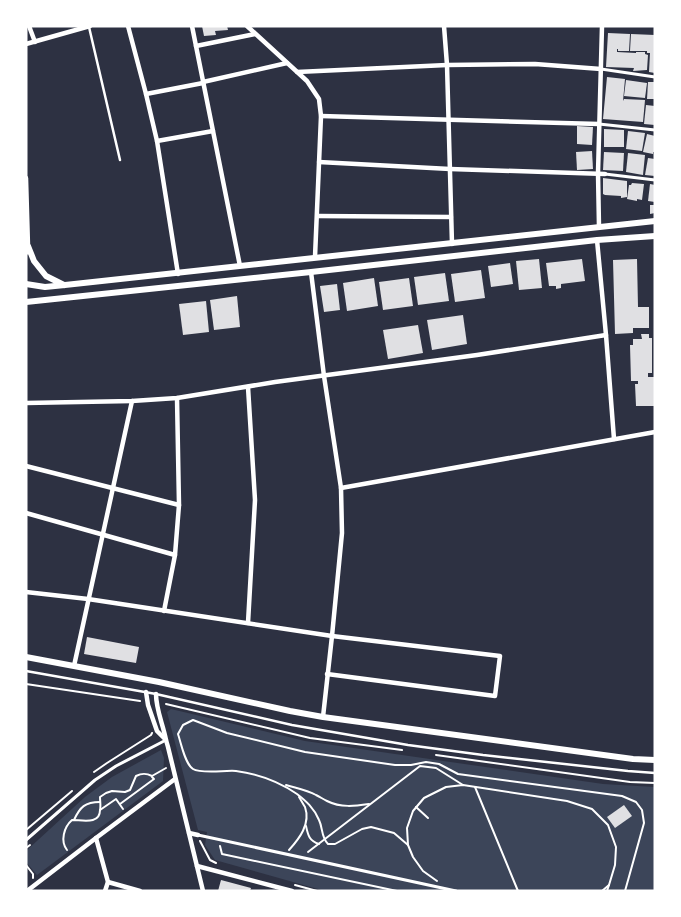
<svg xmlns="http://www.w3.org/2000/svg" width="681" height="917" viewBox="0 0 681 917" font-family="'Noto Serif',serif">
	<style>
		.green { fill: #3c4559 }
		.building { fill: #e0e0e3 }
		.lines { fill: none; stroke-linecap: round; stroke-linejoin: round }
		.path { stroke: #fff; stroke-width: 2 }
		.service { stroke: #fff; stroke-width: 2.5 }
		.pedestrian { stroke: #fff; stroke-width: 3 }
		.minor { stroke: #fff; stroke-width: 4.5 }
		.secondary { stroke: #fff; stroke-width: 6 }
	</style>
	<rect width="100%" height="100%" fill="#2d3142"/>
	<g class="green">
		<polygon points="171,709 305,741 603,784 655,787 655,891 325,891 215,860 205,845 207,832 198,830 167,712"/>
		<polygon points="161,750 164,758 163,781 37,875 26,862 26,851 85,797 112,777"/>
	</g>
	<g class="building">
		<polygon points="202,26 227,26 228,30 215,31 216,35 204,36"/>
		<polygon points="608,33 630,34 629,51 618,51 618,49 617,49 617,52 636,53 636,52 645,52 645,54 648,55 647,70 633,71 634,68 606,67"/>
		<polygon points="631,34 655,35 655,73 649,72 650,53 647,53 647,51 630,51"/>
		<polygon points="607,77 625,79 623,101 624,99 645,100 643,122 603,119"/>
		<polygon points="626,80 647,83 645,98 624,96"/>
		<polygon points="648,82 655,82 655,99 647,99"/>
		<polygon points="646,105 655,106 655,125 644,124"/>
		<polygon points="577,126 593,127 592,145 577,144"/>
		<polygon points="604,129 624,130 624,147 604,147"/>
		<polygon points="628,131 645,133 642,151 626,149"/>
		<polygon points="647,134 655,136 655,152 653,152 653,154 643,152"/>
		<polygon points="592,151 593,169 577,170 576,152"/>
		<polygon points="604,152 624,153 623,171 603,170"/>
		<polygon points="628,153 645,155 643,175 626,172"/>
		<polygon points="648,158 655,159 655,176 645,175"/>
		<polygon points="603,178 627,181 627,197 621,198 621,196 605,195 603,194"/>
		<polygon points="632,183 644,184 642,200 637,199 637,201 627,199 629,185 631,185"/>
		<polygon points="650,184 655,185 655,202 648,201"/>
		<polygon points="650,205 655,205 655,213 650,214"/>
		<polygon points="539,259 542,288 519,290 516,261"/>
		<polygon points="582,259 585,281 561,284 561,288 556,289 556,286 549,286 546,263"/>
		<polygon points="637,259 638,307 649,307 649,328 633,328 633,333 615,334 613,260"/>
		<polygon points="510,263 513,284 491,287 488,266"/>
		<polygon points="481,270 485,298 455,302 451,274"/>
		<polygon points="445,273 449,301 418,305 414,277"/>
		<polygon points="374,278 378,306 347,311 343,283"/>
		<polygon points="409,278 413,306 383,310 379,282"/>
		<polygon points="337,284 340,310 324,312 320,286"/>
		<polygon points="237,296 240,327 214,330 210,300"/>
		<polygon points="206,301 209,332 183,335 179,304"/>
		<polygon points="463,315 467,344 432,350 427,320"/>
		<polygon points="418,325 423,353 388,359 383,330"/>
		<polygon points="641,334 649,334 649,338 652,338 652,373 648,373 648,377 655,377 655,406 636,406 635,384 638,384 638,381 631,381 630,345 633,345 633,339 642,339"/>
		<polygon points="87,637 139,647 136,663 84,654"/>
		<polygon points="624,805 632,816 615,828 607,817"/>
		<polygon points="221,880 251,888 250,891 218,891"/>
	</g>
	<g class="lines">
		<g class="path">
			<polyline points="26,684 140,701"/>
			<polyline points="166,704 310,738 402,750"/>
			<polyline points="436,755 630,782 655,783"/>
			<polyline points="94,772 107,763 151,735 152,733"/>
			<path d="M 286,785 C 296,788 307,790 316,795 C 320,797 323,799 327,801 C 341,808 355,806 369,804"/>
			<polyline points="475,787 518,891"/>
			<polyline points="120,804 154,779 152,777"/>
			<polyline points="416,807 428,818"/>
			<polyline points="100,810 116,799 123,809"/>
			<path d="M 74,820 C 80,807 85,802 100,802"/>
			<path d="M 306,826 C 308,835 309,841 319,844"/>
			<polyline points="26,830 72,791"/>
			<polyline points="200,841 210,860 216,863"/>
			<path d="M 408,845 L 394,833 L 371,827 L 362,829 L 335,844 L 328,844 C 321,837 323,828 319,820 C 314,808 306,801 297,794 C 278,781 258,774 236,771 C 226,770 201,774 193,769 C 185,764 181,743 178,734 L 183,725 L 193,720 L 227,733 L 305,752 L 395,765 L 411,765 L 426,762 L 439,764 L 458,774 L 622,796 L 636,802 L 642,810 L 644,823 L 625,891"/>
			<polyline points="220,846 222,854 397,891"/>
			<polyline points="26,848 30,845"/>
			<path d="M 67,850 C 60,841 64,827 72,820 C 82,820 100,825 100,810 C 101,806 100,801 100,797 L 106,793 L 112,791 L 125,792 L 130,790 L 136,776 C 142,773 146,773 152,776 L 166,768"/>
			<path d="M 289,850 C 299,839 311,824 305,807 C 303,804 301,800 299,797"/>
			<polyline points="308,852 420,766 436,768 463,785"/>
			<polyline points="26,865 33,874 33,878"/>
			<polyline points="437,881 423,871 413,857 408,845 407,828 413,811 424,798 446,787 463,785 567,801 592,809 608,825 616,847 615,865 609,885 602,891"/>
			<polyline points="295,885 317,891"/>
			<polyline points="607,891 609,885"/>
		</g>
		<g class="service">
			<polyline points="89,27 120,160"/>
			<polyline points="26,671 156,694 292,725 408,745 483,755 628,771 655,773"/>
		</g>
		<g class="pedestrian">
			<polyline points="601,69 655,77"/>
			<polyline points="599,124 655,130"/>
			<polyline points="605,174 655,180"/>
			<polyline points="198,835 456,891"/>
			<polyline points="26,840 95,780 116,766 166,740"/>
		</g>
		<g class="minor">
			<polyline points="29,26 35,42"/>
			<polyline points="128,26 146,94 157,141 178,274"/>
			<polyline points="192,26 240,266"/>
			<polyline points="247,26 307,81 319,99 321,116 315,257"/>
			<polyline points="444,26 447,65 452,244"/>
			<polyline points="26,44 90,26"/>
			<polyline points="196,46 255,34"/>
			<polyline points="297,72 447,65 535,64 601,69"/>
			<polyline points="203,82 287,63"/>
			<polyline points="146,94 203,83"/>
			<polyline points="321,116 599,124"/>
			<polyline points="157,141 213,131"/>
			<polyline points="319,162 450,169 605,174"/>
			<polyline points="26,178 28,246 26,253"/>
			<polyline points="318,216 451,217"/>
			<polyline points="599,227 598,173 602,26"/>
			<polyline points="597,240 606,335 614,439"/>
			<polyline points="311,272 324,376 341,488 342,533 332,636 323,717"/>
			<polyline points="248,387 255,500 248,623"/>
			<polyline points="26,403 132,401 177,398 275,382 477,355 606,335"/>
			<polyline points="26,466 179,505"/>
			<polyline points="341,488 655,432"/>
			<polyline points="26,513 175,555"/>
			<polyline points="26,592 88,599 332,636 500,656 495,696 327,674"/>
			<polyline points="164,611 175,555 179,505 177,398"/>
			<polyline points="74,666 132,401"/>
			<polyline points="146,692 148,705 157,731 166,740 168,747 203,891"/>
			<path d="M 156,694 C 156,710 163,724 166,740"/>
			<polyline points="189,833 198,835"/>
			<polyline points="96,838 108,882 105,891"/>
			<polyline points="197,866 292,891"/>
			<polyline points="108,882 140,891"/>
			<polyline points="27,891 96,838 175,779"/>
		</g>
		<g class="secondary">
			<polyline points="28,246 34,261 46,276 64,285"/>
			<polyline points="26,284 45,287 65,285 655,221"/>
			<polyline points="26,302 311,272 597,240 655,236"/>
			<polyline points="26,657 159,682 290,711 323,717 633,759 655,760"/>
		</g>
	</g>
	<rect width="681" height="917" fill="none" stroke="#ffffff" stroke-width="55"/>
</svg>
